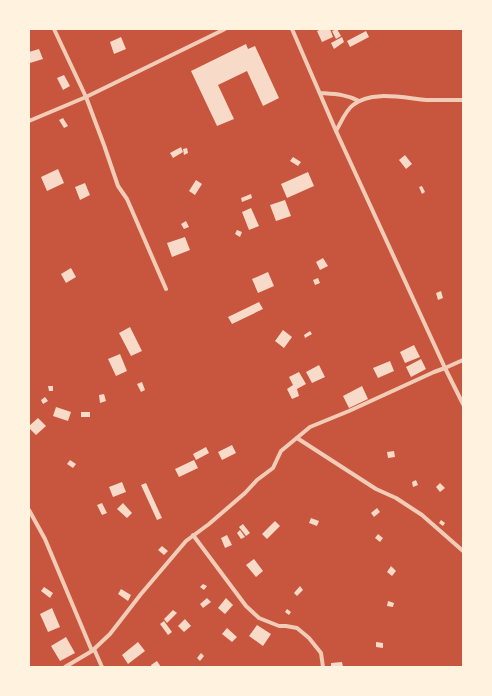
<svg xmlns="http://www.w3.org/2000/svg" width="492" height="696" viewBox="0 0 492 696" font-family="Karla,sans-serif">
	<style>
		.building { fill: #f7dbc8 }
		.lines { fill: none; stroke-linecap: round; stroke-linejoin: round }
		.minor { stroke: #f1ccb7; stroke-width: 4 }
	</style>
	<rect width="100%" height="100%" fill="#c8553d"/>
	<g class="building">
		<polygon points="322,29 330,29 333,37 322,42 317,31"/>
		<polygon points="337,29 341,36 336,39 332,31"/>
		<polygon points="366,31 369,37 350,47 347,41"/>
		<polygon points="121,37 126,49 114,54 110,42"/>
		<polygon points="342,37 344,42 334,49 331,43"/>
		<polygon points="246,44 248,49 255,46 279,98 263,106 247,71 218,85 234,119 217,126 191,71"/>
		<polygon points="39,49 43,59 30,63 29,52"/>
		<polygon points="64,75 70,86 63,90 57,78"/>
		<polygon points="63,118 68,126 64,128 59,120"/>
		<polygon points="181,147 183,152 173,158 170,153"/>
		<polygon points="187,148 188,153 184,155 183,149"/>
		<polygon points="405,155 412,164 406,169 399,160"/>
		<polygon points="293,157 301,162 298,166 290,161"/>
		<polygon points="58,169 64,183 47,191 41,177"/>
		<polygon points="308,172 314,186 287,198 281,184"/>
		<polygon points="196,180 202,184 195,195 189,191"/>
		<polygon points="85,183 90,195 80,200 75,187"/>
		<polygon points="422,186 425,192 422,194 419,187"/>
		<polygon points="251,194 252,198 242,202 241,198"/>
		<polygon points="285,200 291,216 276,221 270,205"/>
		<polygon points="251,208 259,226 249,230 242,212"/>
		<polygon points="186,221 189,227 184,229 181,224"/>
		<polygon points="237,230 242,232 240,237 235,234"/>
		<polygon points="185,237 190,250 172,257 167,243"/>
		<polygon points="323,258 328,266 320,270 316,262"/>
		<polygon points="71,268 76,277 66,283 61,274"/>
		<polygon points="268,272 274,286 258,293 252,279"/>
		<polygon points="318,278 320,283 315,285 313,280"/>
		<polygon points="441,291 443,298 438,300 436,293"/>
		<polygon points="259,302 263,309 232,324 228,317"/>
		<polygon points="130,327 142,351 131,356 119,333"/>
		<polygon points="283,330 292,337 284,348 275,341"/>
		<polygon points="310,331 312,334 305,338 304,335"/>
		<polygon points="414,345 420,357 405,363 400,352"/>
		<polygon points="120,354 127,371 116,376 108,359"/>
		<polygon points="421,359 426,369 411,377 406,367"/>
		<polygon points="390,361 394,371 378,378 373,368"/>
		<polygon points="319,365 325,377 312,383 306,372"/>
		<polygon points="299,372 306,384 297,389 299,396 292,399 287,389 293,385 289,377"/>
		<polygon points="142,382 145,390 141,392 137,384"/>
		<polygon points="48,386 53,386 53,391 49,391"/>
		<polygon points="362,386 368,399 349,408 343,396"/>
		<polygon points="104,394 106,401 100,403 99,395"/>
		<polygon points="45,397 48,401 43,404 41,400"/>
		<polygon points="56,407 71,412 68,421 53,416"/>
		<rect x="81" y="412" width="9" height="5"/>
		<polygon points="38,418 46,426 36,435 29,428 29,426"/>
		<polygon points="232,445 236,453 222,460 218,452"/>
		<polygon points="206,447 209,453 196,460 193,454"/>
		<polygon points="394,451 395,457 388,458 387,452"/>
		<polygon points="70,460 76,464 73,468 67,464"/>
		<polygon points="194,460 198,468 179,477 175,469"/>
		<polygon points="416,480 418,485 413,487 412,482"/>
		<polygon points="122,482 126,492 113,497 109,487"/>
		<polygon points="146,483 162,518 157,520 141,485"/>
		<polygon points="440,483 445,488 440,492 436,487"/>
		<polygon points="102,503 107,513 102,515 97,505"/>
		<polygon points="123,503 132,513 127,518 117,509"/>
		<polygon points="377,508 380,512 374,517 371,513"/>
		<polygon points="311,518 319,521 317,526 309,523"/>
		<polygon points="441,520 445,523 443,526 439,523"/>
		<polygon points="275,521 280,526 267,539 262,534"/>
		<polygon points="243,524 250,533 246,536 239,527"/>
		<polygon points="240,530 245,537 241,539 237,533"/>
		<polygon points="378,534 383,538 380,542 375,538"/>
		<polygon points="227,535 232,545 225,548 221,538"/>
		<polygon points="162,546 168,551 164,555 158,550"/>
		<polygon points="254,559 263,571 256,577 246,565"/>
		<polygon points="391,566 396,571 392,576 387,572"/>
		<polygon points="203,584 207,586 204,590 200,587"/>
		<polygon points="300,586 303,590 297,596 294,593"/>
		<polygon points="44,587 53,593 50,598 41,591"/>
		<polygon points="121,589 131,595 128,601 118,594"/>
		<polygon points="207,598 211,602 203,608 200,604"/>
		<polygon points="226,598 233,605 225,614 218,608"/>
		<polygon points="388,601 394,603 393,607 387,606"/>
		<polygon points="52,608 60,627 48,632 40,614"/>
		<polygon points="287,609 291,612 289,615 285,612"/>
		<polygon points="173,610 177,613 167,623 164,619"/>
		<polygon points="185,619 191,626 184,632 178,626"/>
		<polygon points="164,621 172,632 168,635 160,624"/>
		<polygon points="257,625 271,634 263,646 249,636"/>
		<polygon points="227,628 237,637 232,642 222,634"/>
		<polygon points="66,637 75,653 60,661 51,646"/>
		<polygon points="138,642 145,651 128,664 122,655"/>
		<polygon points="376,642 383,643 383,648 376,647"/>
		<polygon points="201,653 204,656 200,661 197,658"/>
		<polygon points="157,661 161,667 152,667 151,665"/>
		<polygon points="342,662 343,667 331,667 331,663"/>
	</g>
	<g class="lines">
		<g class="minor">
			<polyline points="54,29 86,97 104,145 118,186 127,199 166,289"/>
			<polyline points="292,29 336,131 445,368 463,404"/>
			<path d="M 320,93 C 334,94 346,94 359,101"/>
			<polyline points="29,121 86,97 225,29"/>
			<path d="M 336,131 C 341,123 345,111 353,105 C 371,90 404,98 426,100 C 438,100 450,100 463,100"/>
			<polyline points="297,438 376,489 396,498 422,515 463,551"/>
			<polyline points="29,510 45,539 92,651 110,634 141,594 186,541 209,524 245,493 257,480 273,468 281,451 310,427 349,411 434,372 445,368 463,360"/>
			<polyline points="193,535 246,606 259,618 279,626 286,626 297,628 309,638 321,653 323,667"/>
			<polyline points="94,649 102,667"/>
			<polyline points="65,667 92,651"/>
		</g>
	</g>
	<rect width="492" height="696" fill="none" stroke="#fff3e0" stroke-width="60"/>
</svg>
